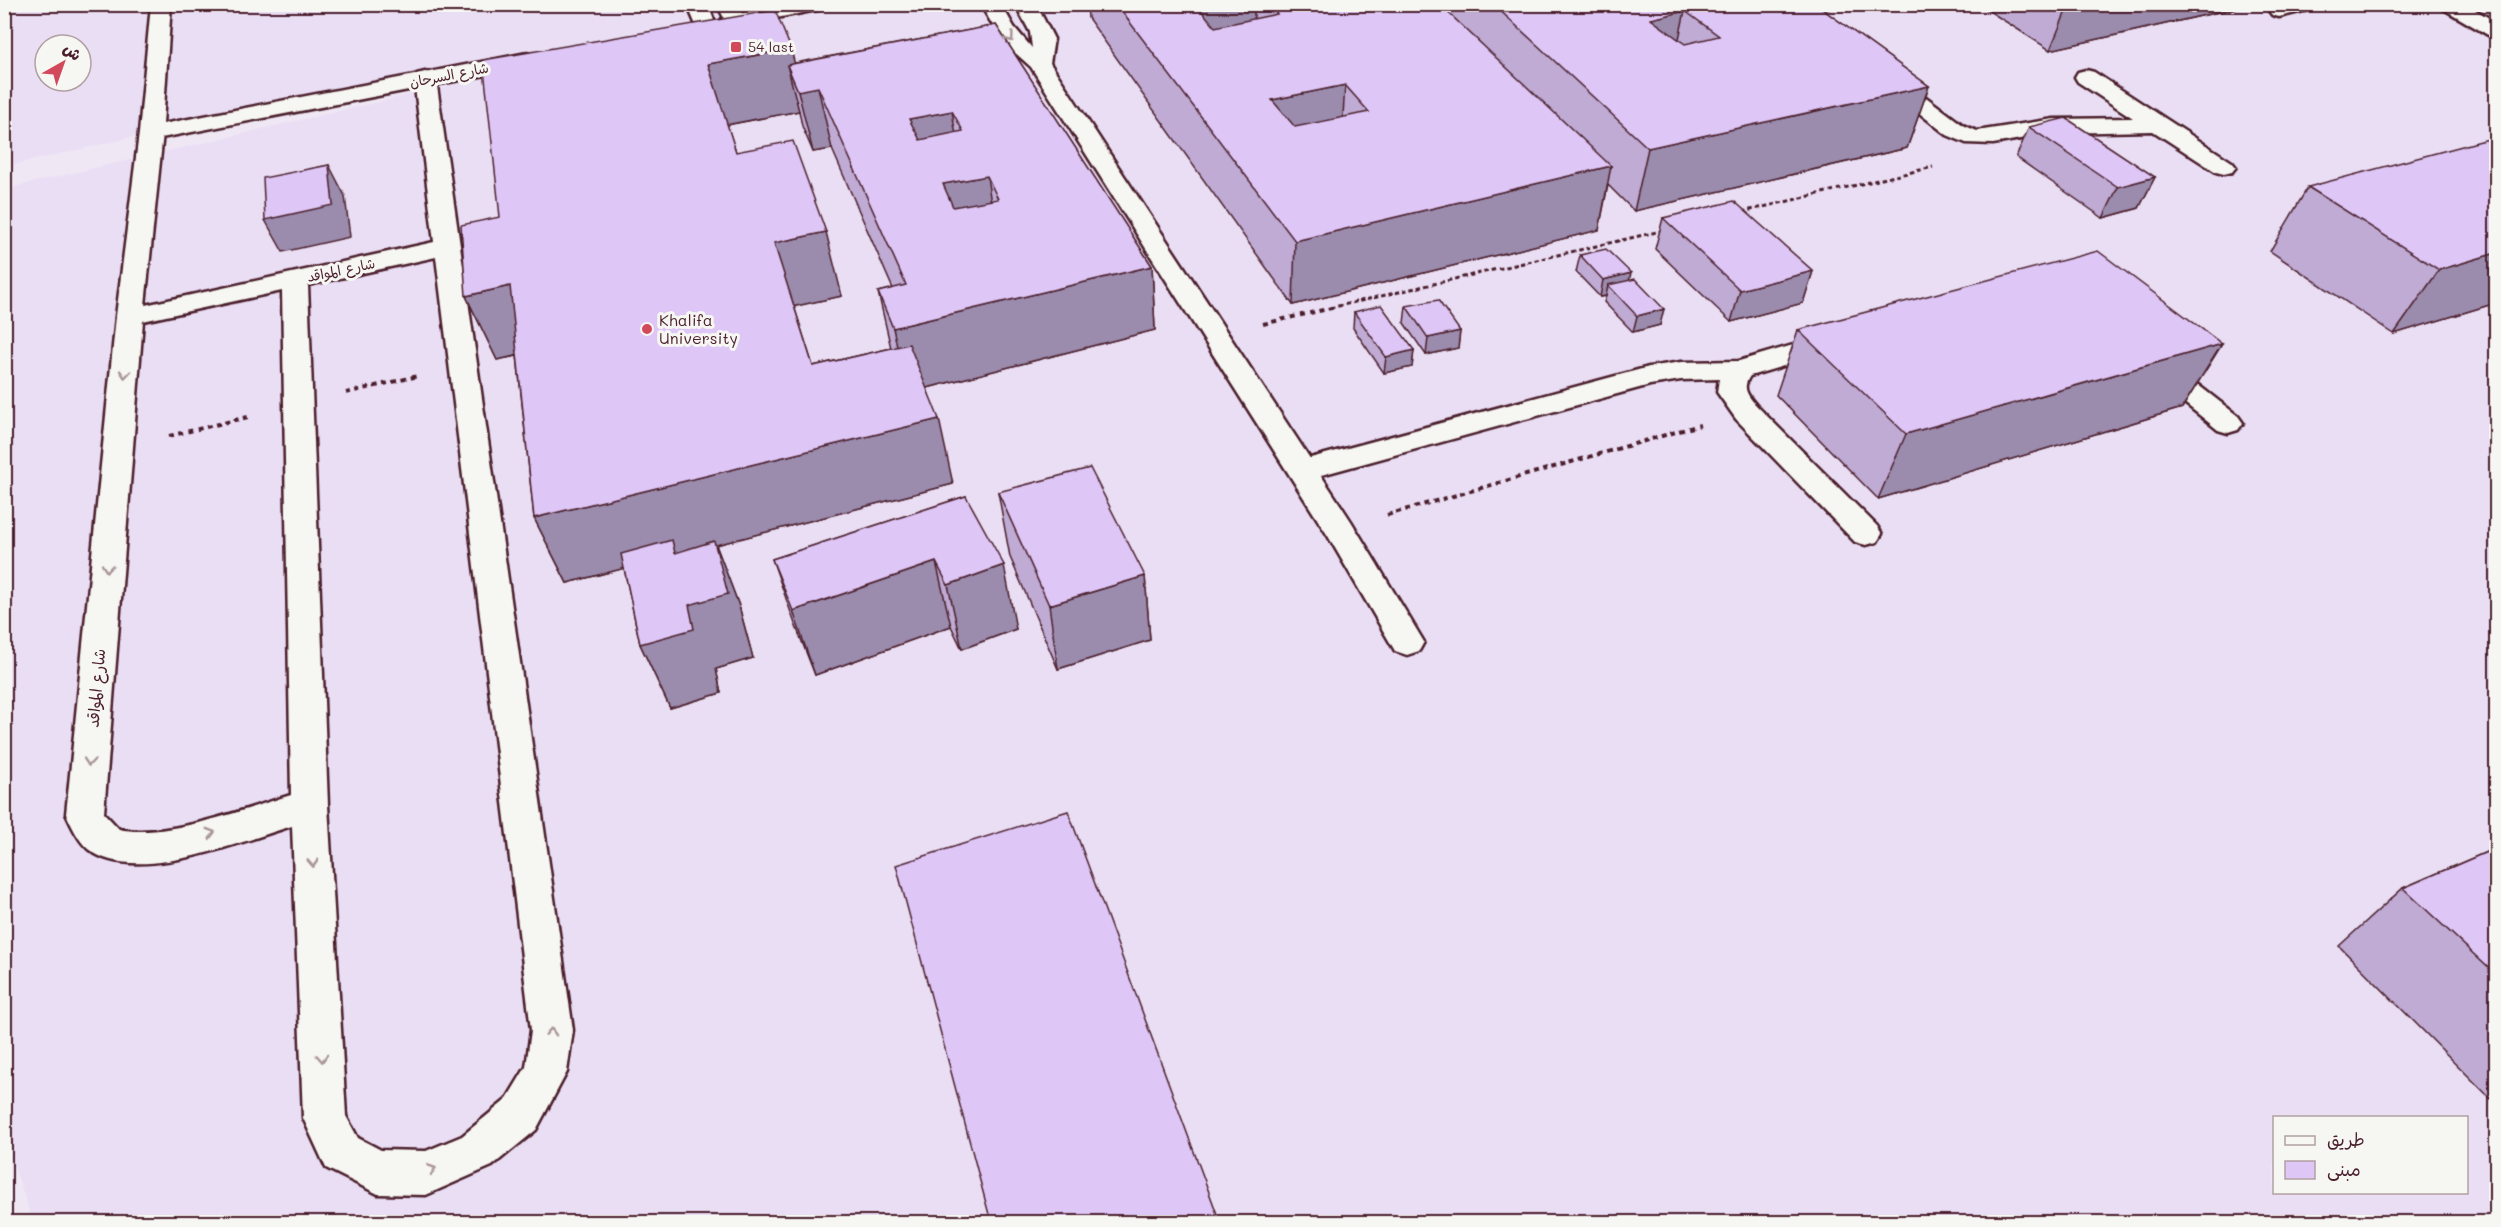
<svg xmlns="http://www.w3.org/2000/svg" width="2501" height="1227" viewBox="0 0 2501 1227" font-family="Mali,'Playpen Sans Arabic',sans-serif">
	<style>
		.built { fill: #eadef5; fill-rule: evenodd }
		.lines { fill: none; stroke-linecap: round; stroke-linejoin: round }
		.lane-casing { stroke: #4a1f2b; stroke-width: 5 }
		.street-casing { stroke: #4a1f2b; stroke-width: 5 }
		.path-far1 { stroke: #4a1f2b; stroke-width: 3; stroke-dasharray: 4.5 3; stroke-linecap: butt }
		.path { stroke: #4a1f2b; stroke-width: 4; stroke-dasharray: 5 4.5; stroke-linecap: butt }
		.lane { fill: #f6f6f2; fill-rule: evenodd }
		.street { fill: #f6f6f2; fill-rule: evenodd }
		.wall { fill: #bfabd4; stroke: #4a1f2b; stroke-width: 1.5; fill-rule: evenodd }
		.shaded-wall { fill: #9b8bad; stroke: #4a1f2b; stroke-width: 1.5 }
		.building { fill: #dec7f7; stroke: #4a1f2b; stroke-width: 1.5; fill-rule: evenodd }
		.oneway { stroke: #a99598 }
		.poi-dot { fill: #d1495b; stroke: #f6f6f2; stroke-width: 2 }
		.labels { text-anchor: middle; stroke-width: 6; stroke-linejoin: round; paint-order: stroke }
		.far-poi-label { font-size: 14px; fill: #4a1f2b; stroke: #f6f6f2; text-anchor: start }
		.far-street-label { font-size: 14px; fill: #4a1f2b; stroke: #f6f6f2 }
		.poi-label { font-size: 16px; fill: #4a1f2b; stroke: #f6f6f2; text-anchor: start }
		.street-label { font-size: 16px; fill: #4a1f2b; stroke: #f6f6f2 }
	</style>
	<rect width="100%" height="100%" fill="#efe8f4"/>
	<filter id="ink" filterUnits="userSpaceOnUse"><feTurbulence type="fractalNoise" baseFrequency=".0167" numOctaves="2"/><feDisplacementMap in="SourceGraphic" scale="12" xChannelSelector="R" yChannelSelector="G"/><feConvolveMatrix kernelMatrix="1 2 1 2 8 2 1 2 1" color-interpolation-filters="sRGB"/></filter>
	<g filter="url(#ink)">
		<path class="built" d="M 5,5 L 2496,5 L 2496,1222 L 33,1222 L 4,1138 L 4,189 L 682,31 L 151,133 L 5,167 ZM 45,45 L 81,45 L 81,81 L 45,81 ZM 2274,1118 L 2466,1118 L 2466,1192 L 2274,1192 Z"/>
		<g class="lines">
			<g class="lane-casing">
				<g id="lane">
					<polygon points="687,4 708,4 716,26 712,30 705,32 698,30"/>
					<polygon points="717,4 738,4 745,20 741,24 734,26 727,24"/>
					<polygon points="2280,4 2319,4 2316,8 2279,17 2272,15 2269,11 2272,7"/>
					<polygon points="2439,4 2465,4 2496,22 2496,36 2488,35 2442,8"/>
					<polygon points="2086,70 2094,72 2232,162 2236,167 2232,172 2224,174 2216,172 2153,131 2054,133 1993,144 1966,143 1947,135 1875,78 1878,73 1886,71 1894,73 1963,125 1977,131 2054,119 2133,118 2078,82 2075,77 2078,72"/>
					<path d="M 425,72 L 433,74 L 436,79 L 573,1030 L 567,1072 L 536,1130 L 492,1166 L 426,1195 L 378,1194 L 326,1168 L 303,1118 L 292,826 C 242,841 134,886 88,849 C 78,840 72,826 66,814 L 116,316 L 139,133 L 143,128 L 151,126 L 159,128 L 163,133 L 145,305 L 434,242 L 414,79 L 417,74 ZM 436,257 L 531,1030 L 526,1067 L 506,1100 L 462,1136 L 426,1151 L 381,1150 L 358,1138 L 346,1116 L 328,805 L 308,285 ZM 282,291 L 291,795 C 245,809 166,839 119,829 L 104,813 L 143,321 Z"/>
					<path d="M 1834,333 L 1844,336 L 1848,342 L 1844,348 L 1750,376 C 1741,388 1748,396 1756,405 L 1877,526 L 1882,534 L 1877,542 L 1866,545 L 1855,542 L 1736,419 L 1717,392 L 1719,379 L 1681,380 L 1650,385 L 1303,480 L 1292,477 L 1288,470 L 1292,463 L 1649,367 L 1681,362 L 1739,361 Z"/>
					<polygon points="2156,357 2166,360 2238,416 2243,423 2238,430 2228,433 2218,430 2146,372 2142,366 2146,360"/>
				</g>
			</g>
			<g class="street-casing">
				<g id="street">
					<polygon points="151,4 171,4 163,124 527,53 535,55 538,60 535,65 527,67 151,140 143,138 139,133"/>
					<polygon points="783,4 827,4 824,8 817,10 731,27 724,25 720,21 724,17"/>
					<polygon points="980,4 1001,4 1014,27 1032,48 1030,32 1015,4 1036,4 1054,39 1050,63 1351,521 1424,642 1419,651 1407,655 1395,651 1328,536 1031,67 1003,42"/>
				</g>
			</g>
			<g class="path-far1">
				<polyline points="1818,11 1848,4"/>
				<polyline points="1742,212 1933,167"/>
				<polyline points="1330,308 1665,230"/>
			</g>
			<g class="path">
				<polyline points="1263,324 1336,307"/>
				<polyline points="346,393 418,376"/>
				<polyline points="169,436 252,416"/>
				<polyline points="1387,515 1700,425"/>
			</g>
			<use href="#lane" class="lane"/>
			<use href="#street" class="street"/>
		</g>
		<g class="wall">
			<polygon points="1087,4 1815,4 1929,86 1907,148 1634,211 1608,185 1599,230 1293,305 1088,18"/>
			<polygon points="1978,4 2237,4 2236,8 2050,50"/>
			<path d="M 996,25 L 1152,266 L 1155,330 L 927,388 L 953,484 L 716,545 L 739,606 L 753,658 L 716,669 L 721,693 L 670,708 L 640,644 L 624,568 L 567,583 L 534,518 L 517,356 L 497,360 L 466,296 L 500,217 L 795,63 ZM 799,111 L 802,126 L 813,152 L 832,149 L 893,289 L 878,292 L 891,348 L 813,366 L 794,306 L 842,296 L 736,152 L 727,125 Z"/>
			<polygon points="2029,127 2155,177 2139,208 2103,218 2016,157"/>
			<polygon points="2308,187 2496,303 2394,334 2270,251"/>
			<polygon points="1663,218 1813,271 1803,303 1731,322 1655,249"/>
			<polygon points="1580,255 1629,280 1660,325 1633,332 1604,302 1606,296 1600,297 1576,272"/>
			<polygon points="1406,306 1460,331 1458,348 1426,355 1404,323"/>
			<polygon points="1354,312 1414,350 1412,367 1384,373 1353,328"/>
			<polygon points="1798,330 2222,344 2182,408 1878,499 1776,395"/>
			<polygon points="998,492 1145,576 1150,640 1058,669 1010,557"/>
			<polygon points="966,496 1016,629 962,649 951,626 815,675 795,624 772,559"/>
			<polygon points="2496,848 2496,1104 2339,946 2403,888"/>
		</g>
		<g class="shaded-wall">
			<polygon points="1193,4 1254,4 1254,48 1205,58"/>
			<polygon points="2069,4 2237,4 2236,8 2050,50"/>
			<polygon points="1685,11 1672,71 1651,19"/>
			<polygon points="791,49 801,90 818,87 832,149 813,152 798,91 787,65 799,111 726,125 708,64"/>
			<polygon points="1345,85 1341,146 1283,159 1272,100"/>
			<polygon points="1929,86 1907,148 1634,211 1648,148"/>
			<polygon points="952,111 962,173 921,181 909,119"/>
			<polygon points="329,165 345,196 350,237 283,252 265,220"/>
			<polygon points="1611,166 1599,230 1293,305 1295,241"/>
			<polygon points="987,176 996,239 954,248 943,184"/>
			<polygon points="2155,177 2139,208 2103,218 2118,187"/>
			<polygon points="826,232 842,296 792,307 774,243"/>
			<polygon points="2496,253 2496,303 2394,334 2439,270"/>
			<polygon points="1152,266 1155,330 907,393 893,328"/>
			<polygon points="1813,271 1803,303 1731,322 1740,290"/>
			<polygon points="1631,273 1627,290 1608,285 1606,296 1600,297 1603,280"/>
			<polygon points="510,286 538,351 497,360 466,296"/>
			<polygon points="1664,309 1660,325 1633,332 1637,316"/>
			<polygon points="1460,331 1458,348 1426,355 1428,338"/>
			<polygon points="2222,344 2182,408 1878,499 1906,434"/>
			<polygon points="1414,350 1412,367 1384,373 1386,357"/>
			<polygon points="939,419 953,484 716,545 739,606 753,658 716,669 721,693 670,708 640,644 676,555 567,583 534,518"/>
			<polygon points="936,562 951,626 815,675 793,611"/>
			<polygon points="1004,565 1016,629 962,649 948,585"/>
			<polygon points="1145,576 1150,640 1058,669 1049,605"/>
		</g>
		<g class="building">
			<path d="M 1116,4 L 1196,4 L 1215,27 L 1277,14 L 1268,4 L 1439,4 L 1611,166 L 1295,241 ZM 1345,85 L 1369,112 L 1295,127 L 1272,100 Z"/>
			<path d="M 1493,4 L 1815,4 L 1929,86 L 1648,148 ZM 1685,11 L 1719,36 L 1685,44 L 1651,19 Z"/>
			<polygon points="775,10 791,49 708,64 736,152 793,141 826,232 774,243 813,366 909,344 939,419 534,518 510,286 466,296 461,225 500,217 483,60"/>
			<path d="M 996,25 L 1152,266 L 893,328 L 878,292 L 906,285 L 818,87 L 798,91 L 787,65 ZM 952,111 L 963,131 L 920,140 L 909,119 ZM 987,176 L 998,199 L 953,207 L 943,184 Z"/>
			<polygon points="2066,118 2155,177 2118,187 2029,127"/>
			<polygon points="2496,137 2496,253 2439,270 2308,187"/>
			<polygon points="329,165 333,205 265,220 263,178"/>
			<polygon points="1734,201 1813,271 1740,290 1663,218"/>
			<polygon points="1606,249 1631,273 1603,280 1580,255"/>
			<polygon points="2098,251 2222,344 1906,434 1798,330"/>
			<polygon points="1635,279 1664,309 1637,316 1608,285"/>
			<polygon points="1438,300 1460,331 1428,338 1406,306"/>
			<polygon points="1381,305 1414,350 1386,357 1354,312"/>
			<polygon points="1090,468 1145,576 1049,605 998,492"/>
			<polygon points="966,496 1004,565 948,585 936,562 793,611 772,559"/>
			<polygon points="672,540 675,553 714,541 728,594 689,605 694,629 640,644 621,554"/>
			<polygon points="1068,811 1220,1222 991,1222 896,865"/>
			<polygon points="2496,848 2496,975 2403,888"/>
		</g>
		<defs><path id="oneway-chevron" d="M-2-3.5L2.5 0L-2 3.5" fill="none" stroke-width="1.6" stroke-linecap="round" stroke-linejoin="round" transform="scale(1.5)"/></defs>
		<g class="oneway">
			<use href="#oneway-chevron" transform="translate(1010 38) rotate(53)"/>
			<use href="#oneway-chevron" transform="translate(125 374) rotate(95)"/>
			<use href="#oneway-chevron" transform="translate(107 568) rotate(95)"/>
			<use href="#oneway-chevron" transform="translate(89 762) rotate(95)"/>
			<use href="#oneway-chevron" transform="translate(211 833) rotate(-16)"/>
			<use href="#oneway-chevron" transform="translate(313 863) rotate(87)"/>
			<use href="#oneway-chevron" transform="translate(551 1032) rotate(-88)"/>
			<use href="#oneway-chevron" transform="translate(322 1058) rotate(87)"/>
			<use href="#oneway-chevron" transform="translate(432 1169) rotate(-19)"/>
		</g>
	</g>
	<g class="poi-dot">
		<rect x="730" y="41" width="12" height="12" rx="3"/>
		<circle cx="647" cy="329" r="6"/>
	</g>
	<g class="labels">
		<g class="far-poi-label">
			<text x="748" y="52">54 last</text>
		</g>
		<g class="far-street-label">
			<text transform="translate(449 75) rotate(-11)" y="5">شارع السرحان</text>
			<text transform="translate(341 270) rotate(-12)" y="5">شارع المواقد</text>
		</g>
		<g class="poi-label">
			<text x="659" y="326">Khalifa<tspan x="659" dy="18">University</tspan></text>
		</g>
		<g class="street-label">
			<text transform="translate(96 688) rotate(-85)" y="6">شارع المواقد</text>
		</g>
	</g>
	<rect width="2501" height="1227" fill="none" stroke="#f6f6f2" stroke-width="24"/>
	<rect x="12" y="12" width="2477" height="1203" fill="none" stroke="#4a1f2b" stroke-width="2" filter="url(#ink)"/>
	<rect x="2273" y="1116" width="195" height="78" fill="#f6f6f2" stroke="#b1a0a2" stroke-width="1.5"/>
	<rect x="2285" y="1136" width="30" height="9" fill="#f6f6f2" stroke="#b1a0a2" stroke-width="1.5"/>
	<text x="2327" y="1146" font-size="18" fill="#4a1f2b">طريق</text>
	<rect x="2285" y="1161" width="30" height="18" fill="#dec7f7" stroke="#b1a0a2" stroke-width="1.5"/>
	<text x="2327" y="1176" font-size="18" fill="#4a1f2b">مبنى</text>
	<g transform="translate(63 63) rotate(40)"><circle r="28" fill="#f6f6f2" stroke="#b1a0a2" stroke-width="1.5"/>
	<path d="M0-4.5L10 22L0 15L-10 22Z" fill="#d1495b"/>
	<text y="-9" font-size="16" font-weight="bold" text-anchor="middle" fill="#4a1f2b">ش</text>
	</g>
</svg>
